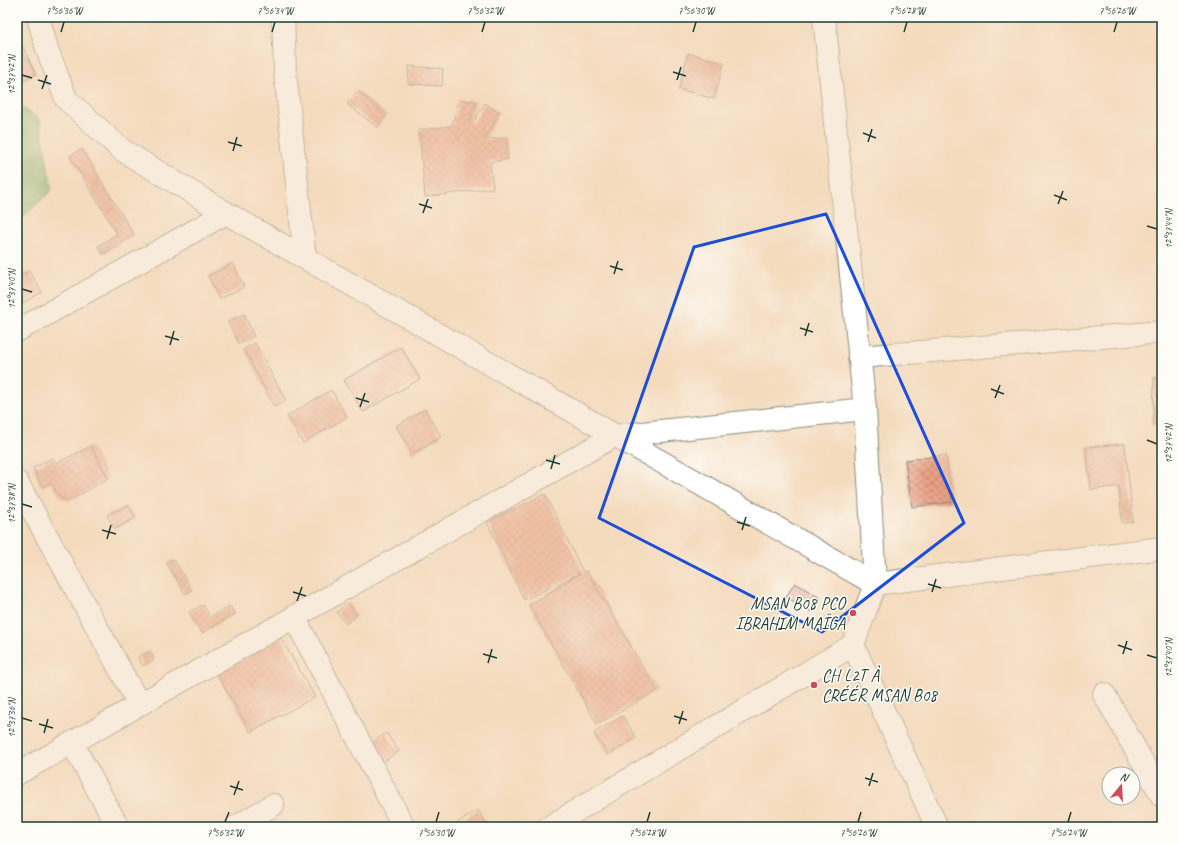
<svg xmlns="http://www.w3.org/2000/svg" width="1179" height="844" viewBox="0 0 1179 844" font-family="Caveat,sans-serif">
	<style>
		.forest { fill: url(#forest-crowns); stroke: #4c7853 }
		.building { fill: url(#building-cross-hatch) }
		.lines { fill: none; stroke-linecap: round; stroke-linejoin: round }
		.minor-casing { stroke: #8a8c79; stroke-width: 24 }
		.minor { stroke: #fff; stroke-width: 22 }
		.marked { fill: none; stroke: #1d4ed8; stroke-width: 3; stroke-linejoin: round }
		.ticks { fill: none; stroke: #1f3d34; stroke-width: 1.5 }
		.poi-dot { fill: #d1495b; stroke: #fdfcf7; stroke-width: 1.5 }
		.labels { text-anchor: middle; stroke-width: 3; stroke-linejoin: round; paint-order: stroke }
		.poi-label { font-size: 17px; fill: #1f3d34; stroke: #fdfcf7; text-anchor: end }
		.neatline { fill: none; stroke: #1f3d34; stroke-width: 1.5 }
		.ticks-label { font-size: 10px; text-anchor: middle; fill: #1f3d34 }
	</style>
	<defs>
		<pattern id="forest-crowns" width="20" height="18" patternUnits="userSpaceOnUse"><rect width="20" height="18" fill="#7ab472"/><path d="M2 6a3 3 0 1 1 6 0M12 15a3 3 0 1 1 6 0" fill="none" stroke="#63945e"/></pattern>
		<pattern id="building-cross-hatch" width="8" height="8" patternUnits="userSpaceOnUse"><rect width="8" height="8" fill="#eba287"/><path d="M0 0l8 8M0 8l8-8" fill="none" stroke="#be856f"/></pattern>
	</defs>
	<rect width="100%" height="100%" fill="#fdfcf7"/>
	<filter id="ink" filterUnits="userSpaceOnUse"><feTurbulence type="fractalNoise" baseFrequency=".025" numOctaves="2"/><feDisplacementMap in="SourceGraphic" scale="8" xChannelSelector="R" yChannelSelector="G"/><feConvolveMatrix kernelMatrix="1 2 1 2 8 2 1 2 1" color-interpolation-filters="sRGB"/></filter>
	<filter id="wash" filterUnits="userSpaceOnUse"><feTurbulence type="fractalNoise" baseFrequency=".012" numOctaves="4" result="noise"/><feDisplacementMap in="SourceGraphic" scale="16" xChannelSelector="R" yChannelSelector="G"/><feGaussianBlur stdDeviation="0.9" result="paint"/><feColorMatrix in="noise" values="0 0 0 0 0 0 0 0 0 0 0 0 0 0 0 0 0 1.4 0 .05"/><feComposite in="paint" operator="in"/></filter>
	<g filter="url(#wash)">
		<rect width="100%" height="100%" fill="#f4dbbe"/>
		<polygon class="forest" points="17,103 40,120 52,190 17,223"/>
		<g id="blocks">
			<g class="building">
				<polygon points="21,43 36,74 17,84 17,45"/>
				<polygon points="688,53 724,63 714,99 679,89"/>
				<polygon points="409,66 443,69 442,86 408,84"/>
				<polygon points="358,91 387,115 377,127 347,104"/>
				<polygon points="459,100 476,101 469,122 474,121 485,103 499,113 485,139 506,138 508,159 490,162 493,188 425,197 419,130 452,126"/>
				<polygon points="82,149 134,235 103,254 98,246 117,234 70,156"/>
				<polygon points="233,263 244,287 219,299 208,276"/>
				<polygon points="29,271 42,292 17,306 17,278"/>
				<polygon points="244,314 254,336 239,344 228,322"/>
				<polygon points="255,343 286,401 274,407 244,349"/>
				<polygon points="401,347 420,379 363,412 344,380"/>
				<polygon points="1154,378 1162,378 1162,425 1153,425"/>
				<polygon points="331,390 347,417 303,443 287,416"/>
				<polygon points="425,409 441,437 412,454 396,426"/>
				<polygon points="1125,444 1133,522 1122,523 1119,486 1091,490 1086,447"/>
				<polygon points="91,446 108,478 69,501 61,498 51,483 42,487 33,468 52,458 57,463"/>
				<polygon points="946,455 952,502 912,507 905,460"/>
				<polygon points="545,494 583,572 587,571 657,691 597,724 529,605 581,573 524,600 487,522"/>
				<polygon points="128,505 136,518 115,529 107,515"/>
				<polygon points="174,559 192,590 185,594 167,563"/>
				<polygon points="795,583 820,598 812,612 786,597"/>
				<polygon points="348,603 357,615 346,624 337,612"/>
				<polygon points="203,605 210,617 230,606 235,614 202,633 189,612"/>
				<polygon points="281,638 315,697 250,732 217,674"/>
				<polygon points="150,651 154,660 143,666 138,657"/>
				<polygon points="623,716 636,738 608,755 594,733"/>
				<polygon points="386,733 399,751 383,762 370,744"/>
				<polygon points="478,810 489,827 451,827"/>
			</g>
		</g>
	</g>
	<g filter="url(#ink)">
		<use href="#blocks" fill-opacity="0" stroke="#8a8c79" stroke-width="1"/>
		<g class="lines">
			<g class="minor-casing">
				<g id="minor">
					<polyline points="38,17 47,49 66,99 122,150 226,213 875,584 1162,548"/>
					<polyline points="283,17 285,72 305,258"/>
					<polyline points="17,331 226,213"/>
					<polyline points="859,357 1162,332"/>
					<polyline points="17,482 139,704"/>
					<polyline points="294,617 404,827"/>
					<polyline points="853,645 937,827"/>
					<polyline points="1104,694 1162,796"/>
					<polyline points="72,743 118,827"/>
					<polyline points="17,774 614,436 865,409"/>
					<polyline points="236,827 273,805"/>
					<polyline points="549,827 853,645 875,584 865,409 824,17"/>
				</g>
			</g>
			<use href="#minor" class="minor"/>
		</g>
	</g>
	<path d="M0 0H1179V844H0ZM 826,214 L 964,523 L 822,632 L 599,518 L 694,247 Z" fill="#f4dbbe" fill-opacity=".55" fill-rule="evenodd"/>
	<path class="marked" d="M 826,214 L 964,523 L 822,632 L 599,518 L 694,247 Z"/>
	<path class="ticks" d="M 61,32 L 64,22M 272,32 L 275,22M 482,32 L 485,22M 693,32 L 696,22M 904,32 L 907,22M 1114,32 L 1117,22M 673,72 L 686,76M 22,75 L 32,78M 38,80 L 51,84M 677,80 L 681,67M 42,89 L 47,75M 863,133 L 876,138M 228,142 L 242,146M 868,142 L 872,129M 233,151 L 237,137M 1054,195 L 1067,200M 419,204 L 432,208M 1058,204 L 1063,191M 423,213 L 428,199M 1147,226 L 1157,229M 610,266 L 623,270M 614,274 L 618,261M 22,289 L 32,292M 800,328 L 813,332M 165,336 L 179,340M 805,336 L 809,323M 170,345 L 174,331M 991,389 L 1004,394M 356,398 L 369,402M 995,398 L 1000,385M 360,407 L 365,393M 1147,440 L 1157,444M 546,460 L 560,464M 551,469 L 555,455M 22,504 L 32,507M 737,522 L 750,526M 102,530 L 116,534M 742,530 L 746,517M 107,539 L 111,525M 928,584 L 941,588M 293,592 L 306,596M 932,592 L 936,579M 297,601 L 302,587M 1118,645 L 1132,650M 483,654 L 497,658M 1123,654 L 1127,641M 1147,655 L 1157,658M 488,663 L 492,649M 674,716 L 687,720M 22,718 L 32,721M 39,724 L 53,728M 679,724 L 683,711M 44,733 L 48,719M 865,778 L 878,782M 230,786 L 243,790M 869,786 L 873,773M 234,795 L 239,781M 225,822 L 229,812M 436,822 L 439,812M 647,822 L 650,812M 858,822 L 861,812M 1068,822 L 1071,812"/>
	<g class="poi-dot">
		<circle cx="853" cy="613" r="4"/>
		<circle cx="814" cy="685" r="4"/>
	</g>
	<g class="labels">
		<g class="poi-label">
			<text x="845" y="609">MSAN B08 PCO<tspan x="845" dy="20">IBRAHIM MAÏGA</tspan></text>
			<text x="822" y="681" text-anchor="start">CH L2T À<tspan x="822" dy="20">CRÉÉR MSAN B08</tspan></text>
		</g>
	</g>
	<rect width="1179" height="844" fill="none" stroke="#fdfcf7" stroke-width="44"/>
	<g transform="translate(1121 786) rotate(18)"><circle r="19" fill="#fdfcf7" stroke="#a4b0a9"/>
	<path d="M0-3L7 15L0 10L-7 15Z" fill="#d1495b"/>
	<text y="-6" font-size="11" font-weight="bold" text-anchor="middle" fill="#1f3d34">N</text>
	</g>
	<rect x="22" y="22" width="1135" height="800" class="neatline"/>
	<g class="ticks-label">
		<text x="64" y="14">7°56'36"W</text>
		<text x="275" y="14">7°56'34"W</text>
		<text x="485" y="14">7°56'32"W</text>
		<text x="696" y="14">7°56'30"W</text>
		<text x="907" y="14">7°56'28"W</text>
		<text x="1117" y="14">7°56'26"W</text>
		<text transform="translate(11 75) rotate(-90)" y="4">12°37'42"N</text>
		<text transform="translate(1168 229) rotate(-90)" y="4">12°37'44"N</text>
		<text transform="translate(11 289) rotate(-90)" y="4">12°37'40"N</text>
		<text transform="translate(1168 444) rotate(-90)" y="4">12°37'42"N</text>
		<text transform="translate(11 504) rotate(-90)" y="4">12°37'38"N</text>
		<text transform="translate(1168 658) rotate(-90)" y="4">12°37'40"N</text>
		<text transform="translate(11 718) rotate(-90)" y="4">12°37'36"N</text>
		<text x="225" y="836">7°56'32"W</text>
		<text x="436" y="836">7°56'30"W</text>
		<text x="647" y="836">7°56'28"W</text>
		<text x="858" y="836">7°56'26"W</text>
		<text x="1068" y="836">7°56'24"W</text>
	</g>
</svg>
